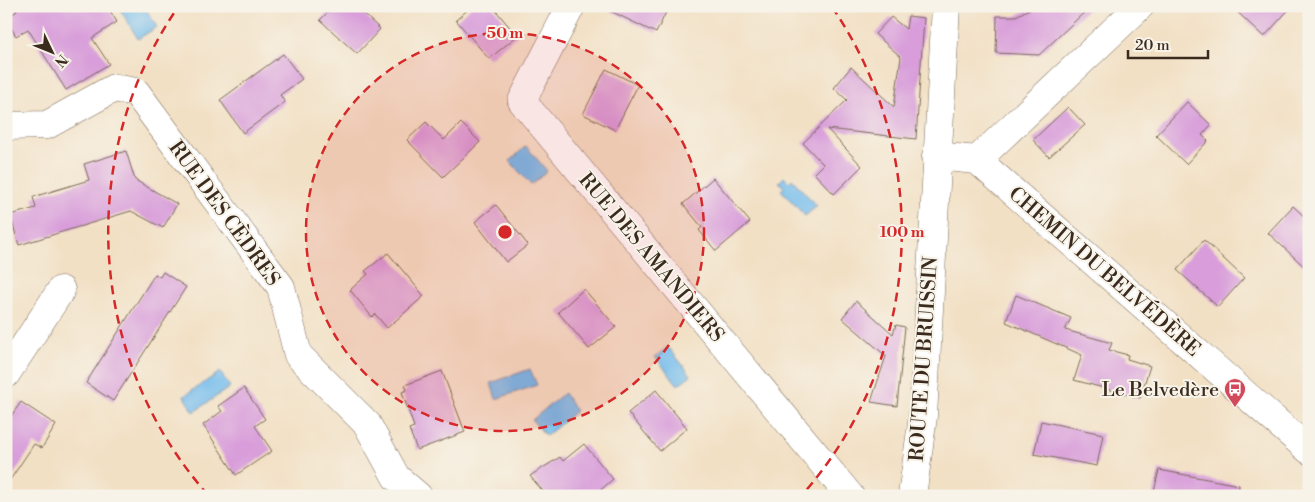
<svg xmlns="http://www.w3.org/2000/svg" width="1315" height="502" viewBox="0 0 1315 502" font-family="'Libre Bodoni',serif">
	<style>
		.water { fill: #75bcec; stroke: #587385 }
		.building { fill: #d89dda }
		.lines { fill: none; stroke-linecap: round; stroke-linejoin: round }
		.minor-casing { stroke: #7b6a58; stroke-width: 29 }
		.tertiary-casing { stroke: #7b6a58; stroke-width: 29 }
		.minor { stroke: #fff; stroke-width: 28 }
		.tertiary { stroke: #fff; stroke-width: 28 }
		.ring { fill: none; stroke: #d62828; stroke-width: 2.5; stroke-dasharray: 9 6 }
		.labels { text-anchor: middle; stroke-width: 4; stroke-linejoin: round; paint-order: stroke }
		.street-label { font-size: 20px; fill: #3b2a1e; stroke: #f7f3e8 }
		.poi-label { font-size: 20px; fill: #3b2a1e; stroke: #f7f3e8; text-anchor: end }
		.centre { fill: #d62828; stroke: #f7f3e8; stroke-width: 2.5 }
		.ring-label { font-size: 15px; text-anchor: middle; font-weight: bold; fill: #d62828; stroke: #f7f3e8; stroke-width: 4; stroke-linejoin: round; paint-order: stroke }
	</style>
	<rect width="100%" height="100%" fill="#f7f3e8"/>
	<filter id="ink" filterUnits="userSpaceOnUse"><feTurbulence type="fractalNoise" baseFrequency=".02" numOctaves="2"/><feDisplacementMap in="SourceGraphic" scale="10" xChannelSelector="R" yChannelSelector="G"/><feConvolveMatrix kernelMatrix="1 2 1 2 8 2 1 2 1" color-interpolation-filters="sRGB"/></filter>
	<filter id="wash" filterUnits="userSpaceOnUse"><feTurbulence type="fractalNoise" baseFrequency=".0096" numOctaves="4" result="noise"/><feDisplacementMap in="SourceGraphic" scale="20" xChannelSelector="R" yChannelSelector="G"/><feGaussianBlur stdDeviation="1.12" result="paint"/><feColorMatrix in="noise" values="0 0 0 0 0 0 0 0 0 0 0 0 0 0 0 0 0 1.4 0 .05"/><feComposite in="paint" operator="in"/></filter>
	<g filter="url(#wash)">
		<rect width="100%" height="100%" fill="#f2e0c5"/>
		<g class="water">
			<polygon points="118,6 144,6 157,27 138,39"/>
			<polygon points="526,146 547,171 531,185 510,161"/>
			<polygon points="784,177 789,182 792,179 817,206 805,216 781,190 784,187 779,182"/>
			<polygon points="668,347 691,375 678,385 655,357"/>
			<polygon points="530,369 537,385 496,399 491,383"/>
			<polygon points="220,372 230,387 194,412 184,396"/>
			<polygon points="564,393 576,411 546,436 532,420"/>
		</g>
		<g id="blocks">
			<g class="building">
				<polygon points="14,6 107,6 117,22 92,38 109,64 66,90 28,29 16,36 6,20 6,18 17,11"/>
				<polygon points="334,6 355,6 380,29 357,54 320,20"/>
				<polygon points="472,6 492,6 517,36 489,59 456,20"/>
				<polygon points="600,6 669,6 656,33"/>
				<polygon points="1035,6 1091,6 1039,55 996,53 997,16 1016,16"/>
				<polygon points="1231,6 1292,6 1264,37"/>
				<polygon points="908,16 924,18 916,139 827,129 862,166 834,194 814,173 823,164 803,143 847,100 834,88 851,67 894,107 901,57 875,34 891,17 906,29"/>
				<polygon points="283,54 302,79 280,95 285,102 243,133 220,100"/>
				<polygon points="606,69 638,85 615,130 583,114"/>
				<polygon points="1187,102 1211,125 1202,135 1208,141 1186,164 1156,135"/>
				<polygon points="1068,107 1085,125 1049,157 1033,140"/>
				<polygon points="426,122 444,140 461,123 480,142 443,177 407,140"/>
				<polygon points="126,151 135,180 177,204 163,228 131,211 19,245 10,215 36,208 33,197 89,180 84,164"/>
				<polygon points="713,178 750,222 716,251 699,230 702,227 683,204"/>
				<polygon points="496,205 528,245 506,262 475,222"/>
				<polygon points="1293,206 1309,221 1309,271 1268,233"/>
				<polygon points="1204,240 1244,278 1218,307 1177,270"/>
				<polygon points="388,253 424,296 387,328 375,314 372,317 350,290 368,274 365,271"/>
				<polygon points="163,272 186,287 113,401 86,383 155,274 160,277"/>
				<polygon points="584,289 616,327 589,349 558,312"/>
				<polygon points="1016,295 1071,318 1065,330 1112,343 1109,350 1128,355 1127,359 1150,366 1140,398 1074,380 1082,355 1006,322"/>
				<polygon points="856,301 893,334 896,325 905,327 897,406 871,402 886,356 842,318"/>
				<polygon points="442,371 465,432 417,450 409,429 414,427 402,392 407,390 405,385"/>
				<polygon points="244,388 265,419 255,426 272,451 236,475 203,425 222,411 218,406"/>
				<polygon points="656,390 687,428 660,451 628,413"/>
				<polygon points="21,402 56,425 42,448 34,444 6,486 6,423"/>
				<polygon points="1041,421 1103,434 1097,466 1034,454"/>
				<polygon points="584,444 613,479 594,496 547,496 530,476 560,457 563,461"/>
				<polygon points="1159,470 1239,485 1238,496 1153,496"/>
			</g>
		</g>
	</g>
	<g filter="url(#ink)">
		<use href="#blocks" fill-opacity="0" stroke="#7b6a58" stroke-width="1"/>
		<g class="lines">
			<g class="minor-casing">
				<g id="minor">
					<polyline points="571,6 522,101 850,496"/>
					<polyline points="6,126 47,125 114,88 136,92 281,287 298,355 367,424 396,477 418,496"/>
					<polyline points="936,156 977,160 1309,450"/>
					<polyline points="977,160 1140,6"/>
					<polyline points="6,374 61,290"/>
				</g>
			</g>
			<g class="tertiary-casing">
				<polyline id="tertiary" points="912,496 923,416 946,6"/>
			</g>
			<use href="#minor" class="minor"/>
			<use href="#tertiary" class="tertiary"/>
		</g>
	</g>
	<circle cx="505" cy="232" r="199" fill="#d62828" fill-opacity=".12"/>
	<g class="ring">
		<circle cx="505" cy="232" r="199"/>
		<path d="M208 495A397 397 0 0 1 178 7M832 7A397 397 0 0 1 802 495"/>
	</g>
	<defs>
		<g id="bus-pin" transform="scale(1.125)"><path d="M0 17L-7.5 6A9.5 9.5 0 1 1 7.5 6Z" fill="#d1495b" stroke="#f7f3e8"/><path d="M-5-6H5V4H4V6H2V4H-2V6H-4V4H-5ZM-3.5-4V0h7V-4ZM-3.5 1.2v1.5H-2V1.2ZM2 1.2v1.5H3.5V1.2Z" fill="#fff"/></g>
	</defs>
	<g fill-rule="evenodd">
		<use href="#bus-pin" x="1235" y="389"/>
	</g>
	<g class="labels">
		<g class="street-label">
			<text transform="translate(225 213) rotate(54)" y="7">RUE DES CÈDRES</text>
			<text transform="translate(652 257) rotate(50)" y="7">RUE DES AMANDIERS</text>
			<text transform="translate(1105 271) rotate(41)" y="7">CHEMIN DU BELVÉDÈRE</text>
			<text transform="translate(923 359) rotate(-86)" y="7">ROUTE DU BRUISSIN</text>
		</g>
		<g class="poi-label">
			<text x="1219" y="396">Le Belvedère</text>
		</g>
	</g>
	<circle cx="505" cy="232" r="8" class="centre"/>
	<g class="ring-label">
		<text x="505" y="38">50 m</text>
		<text x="902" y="237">100 m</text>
	</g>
	<rect width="1315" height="502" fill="none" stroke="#f7f3e8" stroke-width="25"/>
	<g transform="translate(52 52) rotate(133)" stroke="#f7f3e8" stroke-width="4" paint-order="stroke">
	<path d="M0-4L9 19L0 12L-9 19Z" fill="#3b2a1e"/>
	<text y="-8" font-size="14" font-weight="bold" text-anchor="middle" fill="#3b2a1e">N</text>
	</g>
	<path d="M1128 50v8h80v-8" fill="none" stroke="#3b2a1e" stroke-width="2.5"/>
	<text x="1135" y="50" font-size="15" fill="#3b2a1e" stroke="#f7f3e8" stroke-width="4" paint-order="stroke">20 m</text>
</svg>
